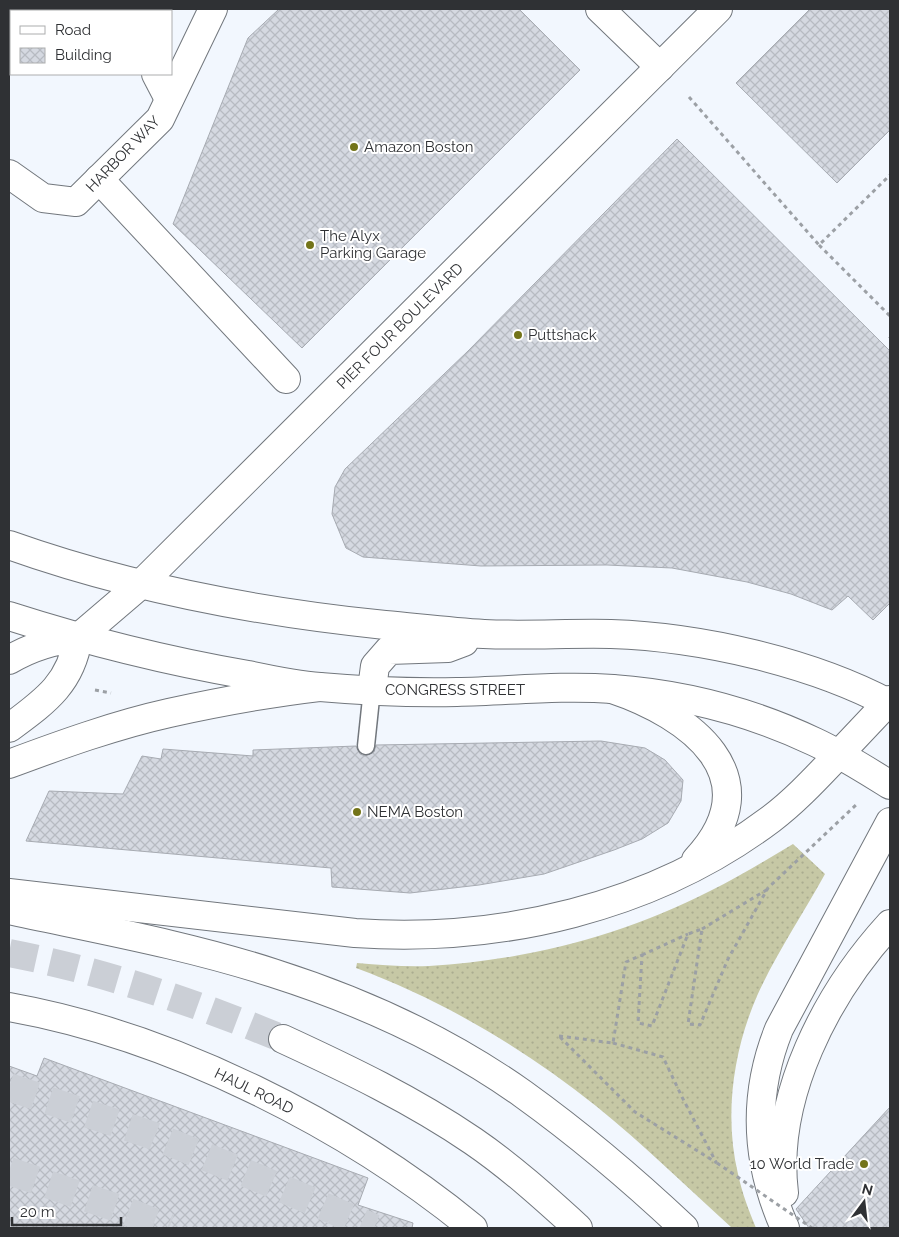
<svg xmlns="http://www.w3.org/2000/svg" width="899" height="1237" viewBox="0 0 899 1237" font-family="Raleway,sans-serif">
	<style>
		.grass { fill: url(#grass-dots) }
		.building { fill: url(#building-cross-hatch); stroke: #a7abb2 }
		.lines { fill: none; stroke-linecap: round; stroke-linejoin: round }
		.highway-tunnel { stroke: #cbcfd6; stroke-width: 28; stroke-dasharray: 28 14; stroke-linecap: butt }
		.lane-casing { stroke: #72777d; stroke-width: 19 }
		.street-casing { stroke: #72777d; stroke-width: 30 }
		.secondary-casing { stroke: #72777d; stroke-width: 30 }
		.primary-casing { stroke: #72777d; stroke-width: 30 }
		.highway-casing { stroke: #72777d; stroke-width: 30 }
		.path { stroke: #9ca0a5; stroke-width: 3; stroke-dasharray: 4 4; stroke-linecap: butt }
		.lane { stroke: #fff; stroke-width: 16 }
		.street { stroke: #fff; stroke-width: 28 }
		.secondary { stroke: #fff; stroke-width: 28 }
		.primary { stroke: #fff; stroke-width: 28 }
		.highway { stroke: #fff; stroke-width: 28 }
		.path-bridge { stroke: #9ca0a5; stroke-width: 3; stroke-dasharray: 4 4; stroke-linecap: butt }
		.poi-dot { fill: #737419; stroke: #fff; stroke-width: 2 }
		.labels { text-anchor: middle; stroke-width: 4; stroke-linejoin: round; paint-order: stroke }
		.poi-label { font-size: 15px; fill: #2f3134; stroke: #fff; text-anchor: start }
		.street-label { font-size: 15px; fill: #2f3134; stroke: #fff }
	</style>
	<defs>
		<pattern id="grass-dots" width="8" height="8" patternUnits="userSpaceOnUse" patternTransform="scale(1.25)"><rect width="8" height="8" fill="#c6c8a5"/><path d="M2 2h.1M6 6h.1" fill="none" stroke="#aaac8f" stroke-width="1.8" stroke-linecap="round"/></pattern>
		<pattern id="building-cross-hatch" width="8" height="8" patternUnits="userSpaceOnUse" patternTransform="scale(1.25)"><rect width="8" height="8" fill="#d5d9e1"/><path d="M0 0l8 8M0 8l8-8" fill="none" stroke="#b7bbc2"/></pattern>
	</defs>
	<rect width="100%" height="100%" fill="#f2f7fe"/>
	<path class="grass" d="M 793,844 L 825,874 C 803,914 776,954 757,996 C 733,1051 724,1116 738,1174 C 742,1193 749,1211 756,1228 L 732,1228 C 687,1187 643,1144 596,1106 C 524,1049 443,1000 356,968 L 357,963 C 381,965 405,967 429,966 C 528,960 622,936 710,891 C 739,877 766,860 793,844 Z"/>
	<g class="building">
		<polygon points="279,9 519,9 580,70 302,348 173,224 248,38"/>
		<polygon points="810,9 890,9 890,130 837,183 736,83"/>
		<polygon points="677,139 890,351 890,603 873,620 848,596 832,610 791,594 747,582 672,568 607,565 481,566 363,557 346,548 332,514 335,487 345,469 468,351"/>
		<polygon points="601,741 645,748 665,760 683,780 681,801 668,823 642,839 614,850 544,874 479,885 410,893 332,887 331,868 26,841 49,791 123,794 142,756 161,759 163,749 253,756 253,750 356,746 360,754 365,756 374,752 376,745"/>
		<polygon points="44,1058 368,1178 358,1205 413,1223 412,1228 9,1228 9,1066 37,1076"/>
		<polygon points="890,1107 890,1228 809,1228 796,1209"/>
	</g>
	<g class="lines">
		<g class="highway-tunnel">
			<path d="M 9,953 C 102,971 194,1002 283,1039"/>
			<polyline points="9,1087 154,1136 258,1178 374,1228"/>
			<polyline points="9,1171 126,1211 169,1228"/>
		</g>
		<g class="lane-casing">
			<polyline id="lane" points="366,746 372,689"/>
		</g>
		<g class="street-casing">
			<g id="street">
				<polyline points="77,9 80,11"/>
				<polyline points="600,9 660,67"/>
				<polyline points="9,12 12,9"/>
				<polyline points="156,74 169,99"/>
				<polyline points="9,174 43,198 76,202 160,119 213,9"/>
				<polyline points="99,179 286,379"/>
			</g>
		</g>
		<g class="secondary-casing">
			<g id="secondary">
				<path d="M 9,545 C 130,588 257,612 385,625 C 418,628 451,632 484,634 C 526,636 569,633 611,634 C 701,637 811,662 890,704"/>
				<path d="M 9,616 C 87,641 167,661 248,675 C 272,680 296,685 320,687 C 366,691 412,693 457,692 C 509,691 561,685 613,689 C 682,694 752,712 815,742 C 841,754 866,770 890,785"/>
				<polyline points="78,638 140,585 718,9"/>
				<polyline points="372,689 375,666 389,650 448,648 464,642"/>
				<polyline points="839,754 890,700"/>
			</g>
		</g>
		<g class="primary-casing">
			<path id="primary" d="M 9,1007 C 171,1036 346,1124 473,1228"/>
		</g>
		<g class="highway-casing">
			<g id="highway">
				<path d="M 9,660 C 31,647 53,640 78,638 C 71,684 44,702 9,728"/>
				<path d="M 612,689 C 690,715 774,777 696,860"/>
				<path d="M 9,764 C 60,745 115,725 169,713 C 219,702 268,693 319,687"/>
				<path d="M 9,893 L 355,933 C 500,943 653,908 771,819 C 796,800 817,777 839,754"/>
				<path d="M 9,910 C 97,929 187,945 273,973 C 361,1001 447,1040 523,1094 C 580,1135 633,1180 684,1228"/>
				<path d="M 283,1039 C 348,1069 413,1100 473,1141 C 511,1167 545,1198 578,1228"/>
				<path d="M 784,1193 C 772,1097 827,993 890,924"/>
				<path d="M 785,1228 C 756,1163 752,1096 779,1029 L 890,822"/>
			</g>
		</g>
		<g class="path">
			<polyline points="689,97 819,245 890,175"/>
			<polyline points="819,245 890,316"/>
			<polyline points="890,337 890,338"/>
			<polyline points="95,690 111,693"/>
			<polyline points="702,929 768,889"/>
			<polyline points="642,955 688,934"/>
			<polyline points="559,1036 613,1043 626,962 642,955 638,1023 652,1026 688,934 702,929 688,1024 700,1025 728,959 768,888 856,805"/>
			<polyline points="560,1037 635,1112 717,1163"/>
			<polyline points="613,1043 663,1057 682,1097 716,1162"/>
		</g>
		<use href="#lane" class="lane"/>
		<use href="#street" class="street"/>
		<use href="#secondary" class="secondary"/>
		<use href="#primary" class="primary"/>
		<use href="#highway" class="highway"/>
		<polyline class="path-bridge" points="717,1163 812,1228"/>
	</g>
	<g class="poi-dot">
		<circle cx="354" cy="147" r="5"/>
		<circle cx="310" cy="245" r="5"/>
		<circle cx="518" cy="335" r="5"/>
		<circle cx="357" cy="812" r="5"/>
		<circle cx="864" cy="1164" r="5"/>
	</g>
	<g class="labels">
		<g class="poi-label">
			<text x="364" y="152">Amazon Boston</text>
			<text x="320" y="241">The Alyx<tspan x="320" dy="17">Parking Garage</tspan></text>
			<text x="528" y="340">Puttshack</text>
			<text x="367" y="817">NEMA Boston</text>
			<text x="854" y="1169" text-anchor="end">10 World Trade</text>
		</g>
		<g class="street-label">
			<text transform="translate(123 154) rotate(-46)" y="5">HARBOR WAY</text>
			<text transform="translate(400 326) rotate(-45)" y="5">PIER FOUR BOULEVARD</text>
			<text x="455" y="695">CONGRESS STREET</text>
			<text transform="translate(254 1091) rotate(26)" y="5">HAUL ROAD</text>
		</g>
	</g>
	<rect width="899" height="1237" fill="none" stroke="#2f3134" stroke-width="20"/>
	<rect x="10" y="10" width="162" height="65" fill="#ffffff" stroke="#acadae"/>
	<rect x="20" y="26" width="25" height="8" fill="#ffffff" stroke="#acadae"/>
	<text x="55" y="35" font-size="15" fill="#2f3134">Road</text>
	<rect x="20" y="48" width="25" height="15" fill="url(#building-cross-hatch)" stroke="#acadae"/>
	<text x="55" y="60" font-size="15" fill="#2f3134">Building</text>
	<g transform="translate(864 1202) rotate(15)" stroke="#ffffff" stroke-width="4" paint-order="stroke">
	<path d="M0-4L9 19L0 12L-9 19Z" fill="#2f3134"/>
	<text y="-8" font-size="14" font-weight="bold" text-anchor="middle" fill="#2f3134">N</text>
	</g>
	<path d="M12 1217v8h109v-8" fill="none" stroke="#2f3134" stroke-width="2.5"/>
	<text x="20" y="1217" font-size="15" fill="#2f3134" stroke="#ffffff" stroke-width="4" paint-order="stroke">20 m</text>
</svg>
